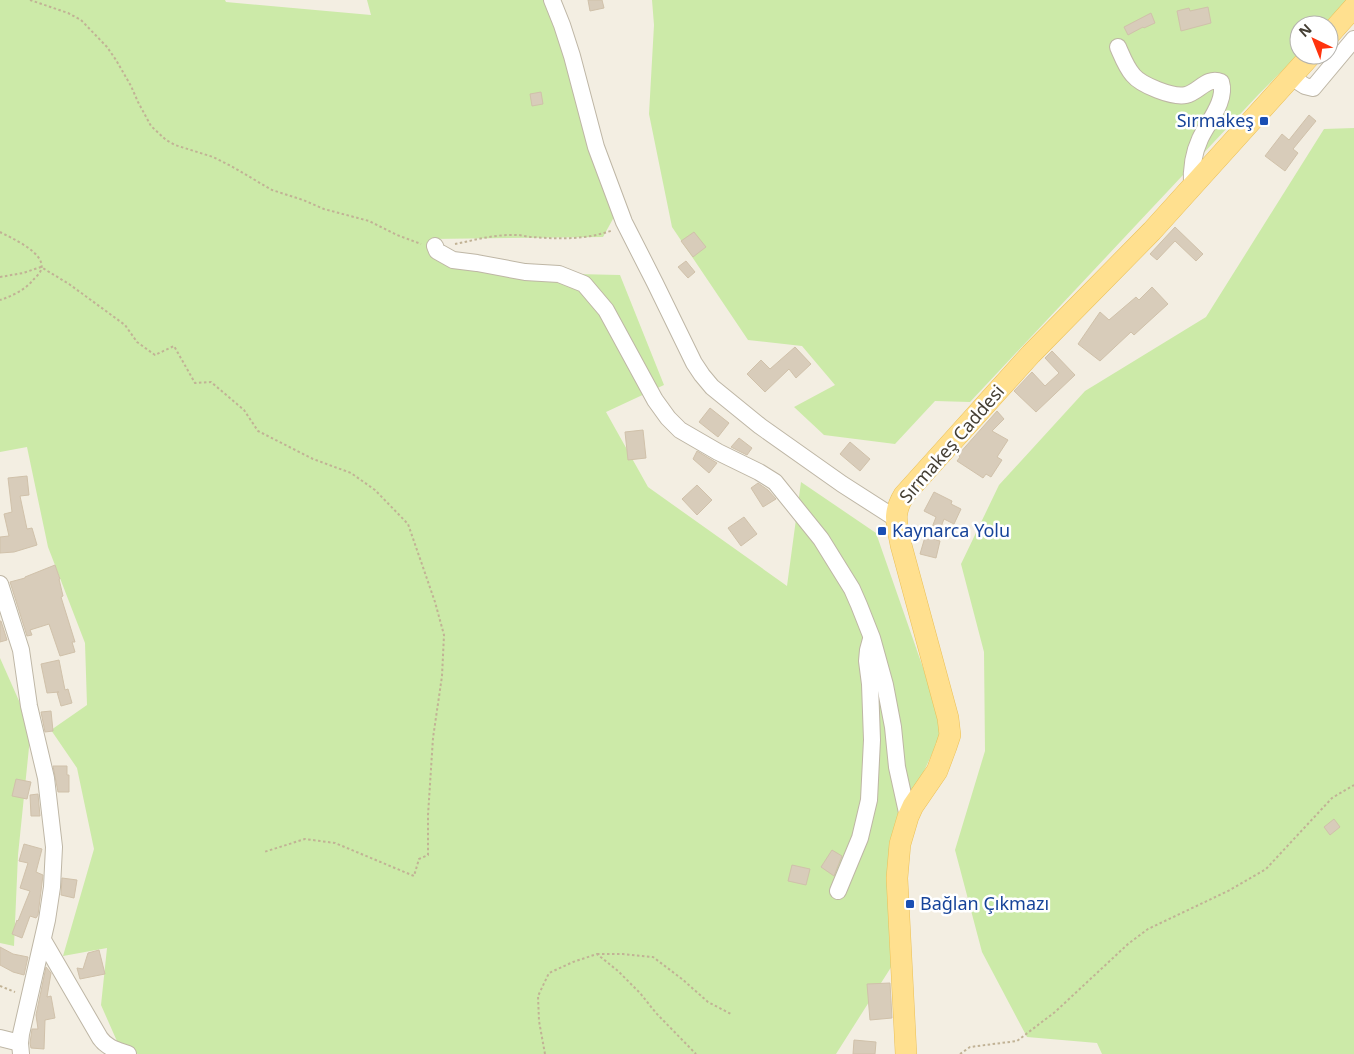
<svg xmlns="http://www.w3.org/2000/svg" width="1354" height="1054" viewBox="0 0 1354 1054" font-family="'Noto Sans',sans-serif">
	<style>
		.green { fill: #cceaa8 }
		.building { fill: #d8ccba; stroke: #d0c1aa }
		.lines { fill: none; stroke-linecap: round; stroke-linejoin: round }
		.minor-casing { stroke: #beb6a5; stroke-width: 18 }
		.major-casing { stroke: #ebc058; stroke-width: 22 }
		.path { stroke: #c1b295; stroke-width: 2; stroke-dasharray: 2.5 2.5; stroke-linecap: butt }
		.minor { stroke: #fff; stroke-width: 16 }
		.major { stroke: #ffe08f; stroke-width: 21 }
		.transit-dot { fill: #1a4fb4; stroke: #fff; stroke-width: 2 }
		.labels { text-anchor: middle; stroke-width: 5; stroke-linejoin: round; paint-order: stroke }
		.transit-label { font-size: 18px; fill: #164399; stroke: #fff; text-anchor: start }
		.street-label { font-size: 18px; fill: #443e33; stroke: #fff }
	</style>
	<rect width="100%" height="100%" fill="#f3eee2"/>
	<g class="green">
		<polygon points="0,0 225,0 226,2 371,15 367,0 546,0 614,217 603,237 430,239 479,272 620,275 664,385 606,412 648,487 787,586 801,482 876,533 944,728 893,838 895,961 836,1054 138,1054 120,1048 101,1005 107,948 63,956 94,849 77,768 51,730 87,705 85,643 48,547 27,447 0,452"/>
		<polygon points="652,0 1353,0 1328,25 1299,25 1299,54 1259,94 970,402 935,401 895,444 824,435 794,407 835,385 802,346 748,340 672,227 649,114 654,25"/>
		<polygon points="1354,128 1354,1054 1102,1054 1097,1043 1027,1037 982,952 955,850 985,751 984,652 961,564 999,485 1085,391 1206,317 1324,129"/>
		<polygon points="0,658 31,728 18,855 14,946 0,943"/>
	</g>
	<g class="building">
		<polygon points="588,0 602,0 604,8 590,11"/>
		<polygon points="1208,7 1211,23 1181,31 1177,11 1189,8 1190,11"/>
		<polygon points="1151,13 1155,23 1144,28 1143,27 1128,35 1124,27"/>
		<polygon points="541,92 543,104 532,106 530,94"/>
		<polygon points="1309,115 1316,121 1293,149 1298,153 1285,171 1265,156 1282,134 1289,140"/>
		<polygon points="1175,227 1203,254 1196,261 1175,241 1157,260 1150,254"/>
		<polygon points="694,232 706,247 693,257 681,241"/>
		<polygon points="686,261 695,272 688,278 678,267"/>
		<polygon points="1152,287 1168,304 1134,335 1131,332 1100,361 1078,344 1100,312 1109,320 1136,297 1139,300"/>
		<polygon points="795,347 811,364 796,378 789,369 765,392 747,374 761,360 770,369"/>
		<polygon points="1052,351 1075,375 1036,412 1014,391 1032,372 1045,386 1059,373 1045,358"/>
		<polygon points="710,408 729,423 718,437 699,422"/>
		<polygon points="997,411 1004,419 992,431 1008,440 997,457 1002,460 991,477 986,474 983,478 957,461 960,457 958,455"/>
		<polygon points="643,430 646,458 628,460 625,432"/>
		<polygon points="739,438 752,448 747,455 731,447"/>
		<polygon points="850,442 870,459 860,471 840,454"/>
		<polygon points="697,451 717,463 709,473 693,459"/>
		<polygon points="27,476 29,495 20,496 27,529 32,528 37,545 14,552 0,553 0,537 9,536 4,514 12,512 8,478"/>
		<polygon points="758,483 768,490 776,499 763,507 751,488"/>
		<polygon points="697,485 712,500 697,515 682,499"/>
		<polygon points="934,492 952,501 951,504 961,509 954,524 944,519 936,540 940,541 936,558 920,554 925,537 928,538 936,517 924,511"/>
		<polygon points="744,517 757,534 741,546 728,528"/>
		<polygon points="55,565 60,579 59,579 63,596 61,597 75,642 72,642 75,652 60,656 49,624 30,630 32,635 27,636 10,582 25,578 25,577"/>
		<polygon points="0,621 1,621 7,640 0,642"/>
		<polygon points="59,660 65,690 68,689 72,703 61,706 57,692 59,692 47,693 41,664"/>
		<polygon points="51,711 53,731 45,732 41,712"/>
		<polygon points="53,766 67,766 67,775 69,775 69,792 58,792"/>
		<polygon points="16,779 31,782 27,799 12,796"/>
		<polygon points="38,794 40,816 31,816 30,795"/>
		<polygon points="1334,819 1340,827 1330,835 1324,827"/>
		<polygon points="24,844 42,849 36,872 43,875 38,915 36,918 30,916 22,938 12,934 17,920 18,921 30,891 20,888 28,863 19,861"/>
		<polygon points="832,850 842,856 834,876 821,867"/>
		<polygon points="792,865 810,869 806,885 788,881"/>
		<polygon points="62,878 77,880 74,898 61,895"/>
		<polygon points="0,947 13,954 28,957 24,975 13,972 0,965"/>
		<polygon points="99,950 105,974 80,979 77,968 83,969 88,953"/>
		<polygon points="46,967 51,973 47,997 51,996 55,1018 45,1020 44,1049 31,1048 30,1043 32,1029 38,1029 36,1015"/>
		<polygon points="890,983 892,1018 870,1020 867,984"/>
		<polygon points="854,1040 876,1042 875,1054 853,1054"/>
	</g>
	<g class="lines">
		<g class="minor-casing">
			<g id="minor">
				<polyline points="552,0 562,25 572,56 596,147 624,222 655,283 694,363 702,375 712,387 760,426 842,484 895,518"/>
				<path d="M 1118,47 C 1122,56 1126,67 1133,75 C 1141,85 1173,98 1186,95 C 1199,92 1207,76 1221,82 C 1227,101 1207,123 1200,139 C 1193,154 1191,170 1192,186"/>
				<polyline points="1291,77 1305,86 1313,88 1354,39"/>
				<polyline points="435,246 437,251 453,260 477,263 525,272 559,274 584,284 606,310 655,400 668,418 680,430 718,452 759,472 775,482 821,539 852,589 859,605 872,638 885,685 893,727 897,767 908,817"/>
				<polyline points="0,584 21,650 29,706 46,778 54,847 52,887 47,920 21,1034 20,1043 21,1054"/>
				<polyline points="838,891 860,838 869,800 872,740 870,684 867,661 868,650 871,639"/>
				<path d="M 43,940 L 100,1038 C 107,1048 117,1050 128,1054"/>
				<polyline points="0,1038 20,1043"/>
			</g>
		</g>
		<g class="major-casing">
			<g id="major">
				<polyline points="1329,35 1354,7"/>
				<path d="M 906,1054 L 897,878 L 900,844 L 908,817 L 913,806 L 937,771 L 946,747 L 950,735 L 948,718 L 901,545 C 897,523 892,515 904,495 L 1031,354 L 1152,231 L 1311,55"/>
			</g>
		</g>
		<g class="path">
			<polyline points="30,0 68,13 81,20 107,47 116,60 131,86 138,102 151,126 166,140 175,145 213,157 231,166 272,190 303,200 324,209 369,221 397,235 421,244"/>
			<path d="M 0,232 C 11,238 47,253 41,270 C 40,273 36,277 33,280 C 25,290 12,296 0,300"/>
			<path d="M 455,244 C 475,240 496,234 517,235 C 522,235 527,237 532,237 C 559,239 587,240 613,230"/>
			<polyline points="0,277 23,273 41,267 69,284 125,325 137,342 155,355 174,346 195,383 211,382 244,410 258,431 313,459 351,473 375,490 408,524 435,602 444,635 442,676 433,738 428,815 428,855 419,859 414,876 335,843 305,839 264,852"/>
			<polyline points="597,954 623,954 653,957 682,979 708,1002 731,1014"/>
			<polyline points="0,986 15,992"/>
			<polyline points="545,1054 539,1021 538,996 549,973 573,962 597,954 618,971 640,993 656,1013 696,1054"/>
			<polyline points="960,1054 970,1047 1017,1041 1055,1012 1128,944 1148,929 1228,891 1266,869 1332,798 1354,785"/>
		</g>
		<use href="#minor" class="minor"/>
		<use href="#major" class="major"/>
	</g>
	<g class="transit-dot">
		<rect x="1259" y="116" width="10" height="10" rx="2.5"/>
		<rect x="877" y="526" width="10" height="10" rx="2.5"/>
		<rect x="905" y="899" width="10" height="10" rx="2.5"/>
	</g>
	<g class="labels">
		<g class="transit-label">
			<text x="1254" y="127" text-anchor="end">Sırmakeş</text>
			<text x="892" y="537">Kaynarca Yolu</text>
			<text x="920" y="910">Bağlan Çıkmazı</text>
		</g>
		<g class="street-label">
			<text transform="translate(952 444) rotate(-49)" y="6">Sırmakeş Caddesi</text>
		</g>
	</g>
	<g transform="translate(1314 40) rotate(317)"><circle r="24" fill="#ffffff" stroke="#b4b2ad"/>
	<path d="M0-4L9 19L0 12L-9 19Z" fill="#ff330d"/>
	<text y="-8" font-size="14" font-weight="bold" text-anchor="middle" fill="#443e33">N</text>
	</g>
</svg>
